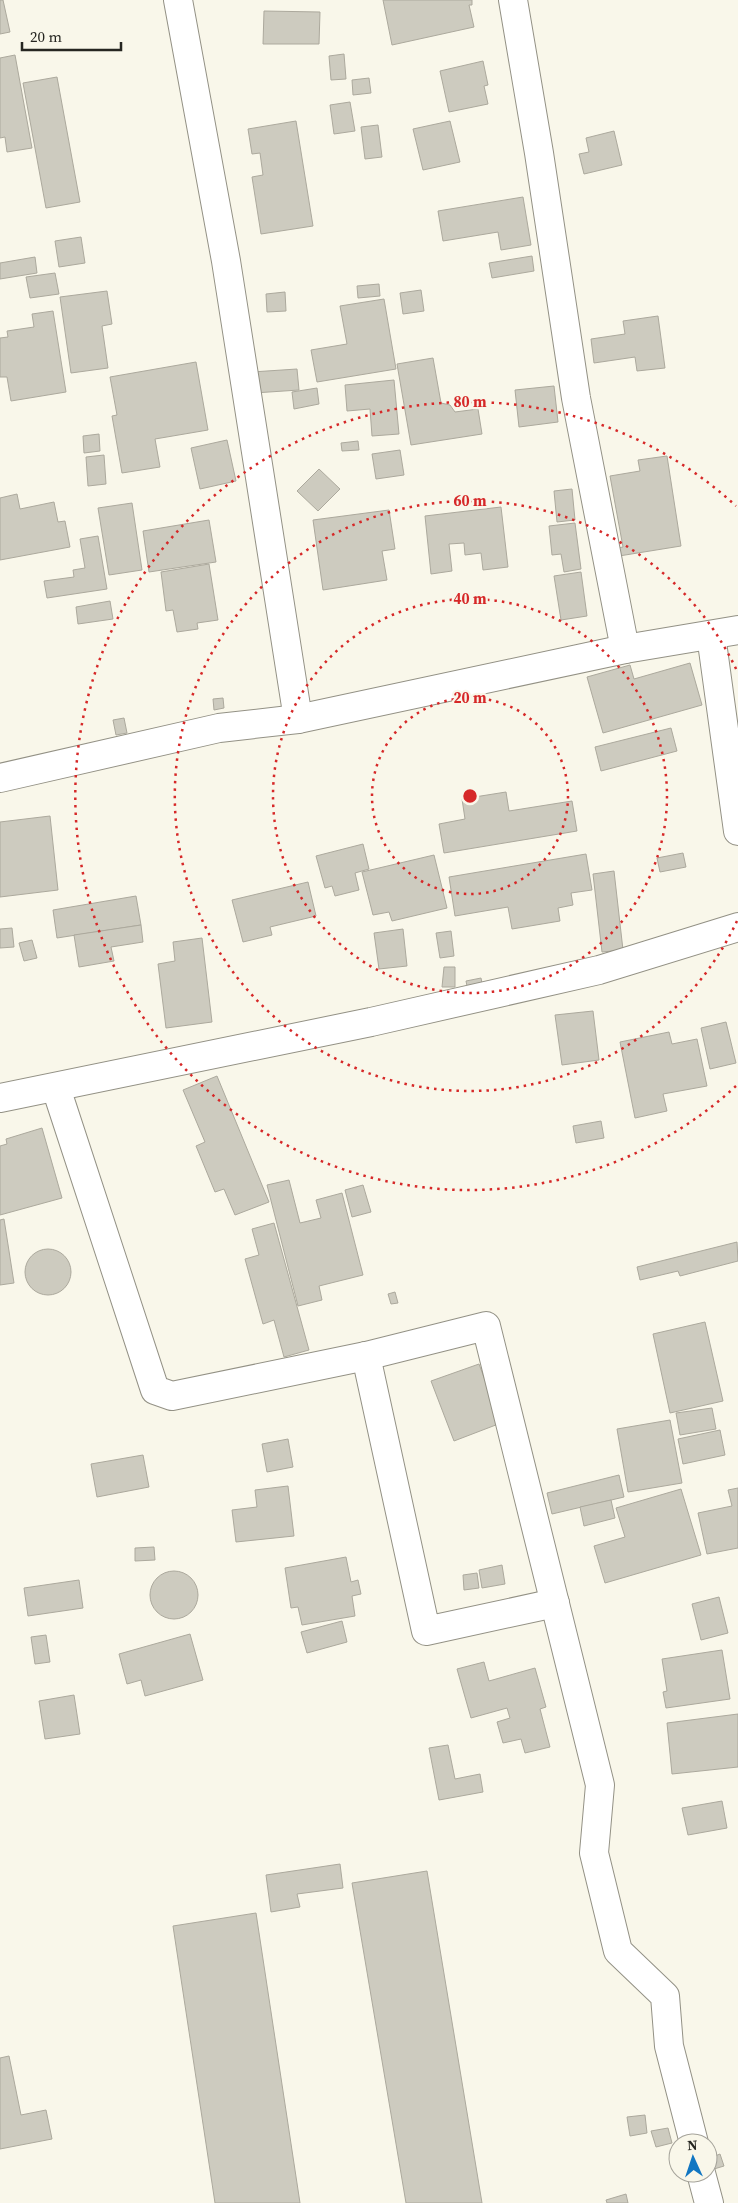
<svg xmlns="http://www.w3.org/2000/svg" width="738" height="2203" viewBox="0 0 738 2203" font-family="'Source Serif 4',serif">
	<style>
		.building { fill: #cdcbbf; stroke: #aca99d }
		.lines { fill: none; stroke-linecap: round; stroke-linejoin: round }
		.street-casing { stroke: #939185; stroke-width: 30 }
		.street { stroke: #fff; stroke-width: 28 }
		.ring { fill: none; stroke: #d62828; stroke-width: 2.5; stroke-dasharray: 2.5 5 }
		.centre { fill: #d62828; stroke: #f9f7ea; stroke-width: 2.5 }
		.ring-label { font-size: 15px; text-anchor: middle; font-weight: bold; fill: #d62828; stroke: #f9f7ea; stroke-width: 4.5; stroke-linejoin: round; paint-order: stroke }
	</style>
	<rect width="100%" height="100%" fill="#f9f7ea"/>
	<g class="building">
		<polygon points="0,0 3,0 10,32 0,34"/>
		<polygon points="383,0 472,0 472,5 469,5 474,27 392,45"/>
		<polygon points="264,11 320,12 319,44 263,44"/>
		<polygon points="344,54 346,79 331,80 329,56"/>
		<polygon points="15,55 32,148 7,152 5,137 0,138 0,58"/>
		<polygon points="483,61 488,85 484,86 488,104 449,112 440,71"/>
		<polygon points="57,77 80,202 46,208 23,83"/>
		<polygon points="369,78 371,93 353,95 352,80"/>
		<polygon points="350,102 355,131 334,134 330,105"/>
		<polygon points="296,121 313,226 261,234 252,177 263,175 260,153 252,154 248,129"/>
		<polygon points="450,121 460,162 423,170 413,129"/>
		<polygon points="378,125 382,157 365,159 361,127"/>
		<polygon points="614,131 622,165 584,174 579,154 589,152 586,138"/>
		<polygon points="523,197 531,245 501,250 498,232 443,241 438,211"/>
		<polygon points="81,237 85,263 59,267 55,241"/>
		<polygon points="532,256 534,271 492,278 489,263"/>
		<polygon points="35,257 37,273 0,279 0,263"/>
		<polygon points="55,273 59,294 30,298 26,277"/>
		<polygon points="379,284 380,296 358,298 357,286"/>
		<polygon points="421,290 424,311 403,314 400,293"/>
		<polygon points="107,291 112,324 102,326 108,368 71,373 60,297"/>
		<polygon points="285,292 286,311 267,312 266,294"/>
		<polygon points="384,299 396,369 317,382 311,350 347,344 340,306"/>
		<polygon points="53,311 66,392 11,401 7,377 0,377 0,338 8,337 7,331 34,327 32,314"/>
		<polygon points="658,316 665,368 637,371 635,357 594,363 591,339 625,334 623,321"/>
		<polygon points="433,358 441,403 450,405 455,412 478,409 482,434 411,445 397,364"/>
		<polygon points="196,362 208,430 155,439 160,467 122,473 112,416 117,415 110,377"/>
		<polygon points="297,369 299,390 254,393 252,372"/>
		<polygon points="394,380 399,434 372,436 370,409 347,411 345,385"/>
		<polygon points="554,386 558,422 519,427 515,390"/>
		<polygon points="317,388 319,404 294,409 292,392"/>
		<polygon points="99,434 100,451 84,453 83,436"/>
		<polygon points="227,440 236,481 200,489 191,448"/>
		<polygon points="358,441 359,450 342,451 341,443"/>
		<polygon points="400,450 404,475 376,479 372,454"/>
		<polygon points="104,455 106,484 88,486 86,457"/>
		<polygon points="667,456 681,546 619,556 618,548 623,547 610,476 640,471 638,460"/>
		<polygon points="319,469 340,489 318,511 297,491"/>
		<polygon points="572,489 575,520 557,522 554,491"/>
		<polygon points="17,494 20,509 54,502 58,522 65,521 70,547 0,560 0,498"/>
		<polygon points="132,503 142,570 109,575 98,508"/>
		<polygon points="501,507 508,567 483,570 481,553 465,555 464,543 449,544 452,571 431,574 425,516"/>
		<polygon points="389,510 395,549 382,551 387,580 323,590 313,520"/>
		<polygon points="209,520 216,562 149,572 143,531"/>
		<polygon points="575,523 581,569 564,572 561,554 552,555 549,526"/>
		<polygon points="98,536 107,589 47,598 44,581 74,577 73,570 85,568 80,539"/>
		<polygon points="209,564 218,620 197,623 198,629 177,632 173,610 166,611 161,572"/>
		<polygon points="581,572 587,616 561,620 554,576"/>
		<polygon points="110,601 113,619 78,624 76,607"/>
		<polygon points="690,663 702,705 603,733 587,677 630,665 634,679"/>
		<polygon points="223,698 224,708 214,710 213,699"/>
		<polygon points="124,718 127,733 116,735 113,720"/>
		<polygon points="671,728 677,751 601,771 595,747"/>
		<polygon points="506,792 509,811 572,801 577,831 444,853 439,824 465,819 462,799"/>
		<polygon points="50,816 58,890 0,897 0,822"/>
		<polygon points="363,844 369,869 355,873 359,890 335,896 332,886 325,888 316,856"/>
		<polygon points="683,853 686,867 660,872 657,858"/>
		<polygon points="586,854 592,890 571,893 573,905 558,908 560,921 512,929 508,907 455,916 449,877"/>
		<polygon points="434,855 447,908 392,921 389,912 373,915 362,872"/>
		<polygon points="614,871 623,950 602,952 593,874"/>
		<polygon points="308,882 316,916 270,927 272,935 243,942 232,900"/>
		<polygon points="136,896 141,925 57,938 53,910"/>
		<polygon points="141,925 143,942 111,947 114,961 79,967 74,935"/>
		<polygon points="12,928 14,947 0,948 0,929"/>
		<polygon points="403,929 407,966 379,969 374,933"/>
		<polygon points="451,931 454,956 440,958 436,933"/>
		<polygon points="202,938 212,1022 166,1028 158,964 175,961 173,942"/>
		<polygon points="32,940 37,958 24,961 19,943"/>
		<polygon points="444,967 455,967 455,987 442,987"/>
		<polygon points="481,978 483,988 468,991 466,981"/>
		<polygon points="593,1011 599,1060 562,1065 555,1015"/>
		<polygon points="726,1022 736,1063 710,1069 701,1028"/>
		<polygon points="669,1032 672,1044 697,1039 707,1086 663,1094 667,1111 635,1118 620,1042"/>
		<polygon points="217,1076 269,1202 235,1215 224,1189 215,1192 196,1146 205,1142 183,1090"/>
		<polygon points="601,1121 604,1138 576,1143 573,1126"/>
		<polygon points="42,1128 62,1198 0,1215 0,1146 7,1144 6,1139"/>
		<polygon points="289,1180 300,1223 321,1218 316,1200 342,1193 363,1275 319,1286 322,1300 298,1306 267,1185"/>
		<polygon points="363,1185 371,1212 352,1217 345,1190"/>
		<polygon points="4,1219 14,1283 0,1285 0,1220"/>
		<polygon points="274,1223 309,1350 284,1357 274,1320 263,1324 245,1259 259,1255 252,1229"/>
		<polygon points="737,1242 738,1261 680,1276 678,1271 640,1280 637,1267"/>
		<circle cx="48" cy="1272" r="23"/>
		<polygon points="395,1292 398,1303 391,1304 388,1294"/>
		<polygon points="705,1322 723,1401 670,1413 653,1334"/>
		<polygon points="479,1364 501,1423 454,1441 431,1381"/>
		<polygon points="712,1408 716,1429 680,1435 676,1413"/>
		<polygon points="670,1420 682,1483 628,1492 617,1429"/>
		<polygon points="720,1430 725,1455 683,1464 678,1439"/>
		<polygon points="288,1439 293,1467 267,1472 262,1444"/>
		<polygon points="143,1455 149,1487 97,1497 91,1464"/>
		<polygon points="619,1475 624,1497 552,1514 547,1493"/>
		<polygon points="288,1486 294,1536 236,1542 232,1510 257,1507 255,1490"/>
		<polygon points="738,1488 738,1548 707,1554 698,1513 732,1506 728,1490"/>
		<polygon points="681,1489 701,1555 605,1583 594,1546 625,1537 616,1508"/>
		<polygon points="611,1500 615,1518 584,1526 580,1507"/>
		<polygon points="154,1547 155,1560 135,1561 135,1548"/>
		<polygon points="346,1557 351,1582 358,1580 361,1594 352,1596 355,1616 302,1625 298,1607 291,1608 285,1568"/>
		<polygon points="502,1565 505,1584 482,1588 479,1570"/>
		<circle cx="174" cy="1595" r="24"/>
		<polygon points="477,1573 479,1588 464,1590 463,1575"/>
		<polygon points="79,1580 83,1608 28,1616 24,1588"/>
		<polygon points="719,1597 728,1633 701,1640 692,1604"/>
		<polygon points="342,1621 347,1642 307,1653 301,1632"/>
		<polygon points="190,1634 203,1680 145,1696 141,1680 127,1684 119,1654"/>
		<polygon points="46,1635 50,1662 35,1664 31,1637"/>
		<polygon points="722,1650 730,1699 666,1708 663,1692 667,1691 662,1659"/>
		<polygon points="484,1662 489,1681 535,1668 546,1707 540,1709 550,1747 525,1753 521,1739 503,1743 497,1722 510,1718 507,1708 471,1718 457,1669"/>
		<polygon points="74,1695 80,1734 45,1739 39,1701"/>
		<polygon points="738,1714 738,1767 672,1774 667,1723"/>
		<polygon points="448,1745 455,1779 480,1774 483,1792 439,1800 429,1748"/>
		<polygon points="722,1801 727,1828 688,1835 682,1808"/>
		<polygon points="340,1864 343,1888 297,1894 300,1907 271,1912 266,1875"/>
		<polygon points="427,1871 482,2203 406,2203 352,1883"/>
		<polygon points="256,1913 300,2203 215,2203 173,1926"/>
		<polygon points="9,2056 21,2115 46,2110 52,2139 0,2149 0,2058"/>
		<polygon points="645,2115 647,2133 630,2136 627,2117"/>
		<polygon points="668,2128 672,2143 656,2147 651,2131"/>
		<polygon points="720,2154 724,2166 714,2169 710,2158"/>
		<polygon points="626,2194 628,2203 607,2203 606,2200"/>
	</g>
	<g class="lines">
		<g class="street-casing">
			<g id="street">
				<polyline points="178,0 226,261 298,719"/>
				<polyline points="513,0 539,153 576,398 625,649"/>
				<polyline points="711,635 738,831"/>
				<polyline points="0,778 219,728 298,719 625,649 738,630"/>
				<polyline points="56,1088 155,1390 172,1396 366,1356 486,1326 600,1785 594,1853 618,1951 665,1996 669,2046 694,2143"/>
				<polyline points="0,1098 371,1022 599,970 738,927"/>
				<polyline points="366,1356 426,1631 555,1603"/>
				<polyline points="701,2173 709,2203"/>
			</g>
		</g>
		<use href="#street" class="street"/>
	</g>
	<g class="ring">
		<circle cx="470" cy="796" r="98"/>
		<circle cx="470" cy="796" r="197"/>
		<path d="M737 921A295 295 0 1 1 737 671"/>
		<path d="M736 1086A394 394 0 1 1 736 506"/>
	</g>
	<circle cx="470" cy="796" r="8" class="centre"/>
	<g class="ring-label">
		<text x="470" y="407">80 m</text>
		<text x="470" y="506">60 m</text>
		<text x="470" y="604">40 m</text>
		<text x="470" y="703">20 m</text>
	</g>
	<g transform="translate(693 2158) rotate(357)"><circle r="24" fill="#f9f7ea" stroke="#a5a39a"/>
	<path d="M0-4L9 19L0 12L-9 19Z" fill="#1176c2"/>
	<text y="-8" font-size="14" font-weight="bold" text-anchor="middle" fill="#262621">N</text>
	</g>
	<path d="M22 42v8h99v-8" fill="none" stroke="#262621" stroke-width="2.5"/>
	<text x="30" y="42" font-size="15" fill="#262621" stroke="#f9f7ea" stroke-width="4" paint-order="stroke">20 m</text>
</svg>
